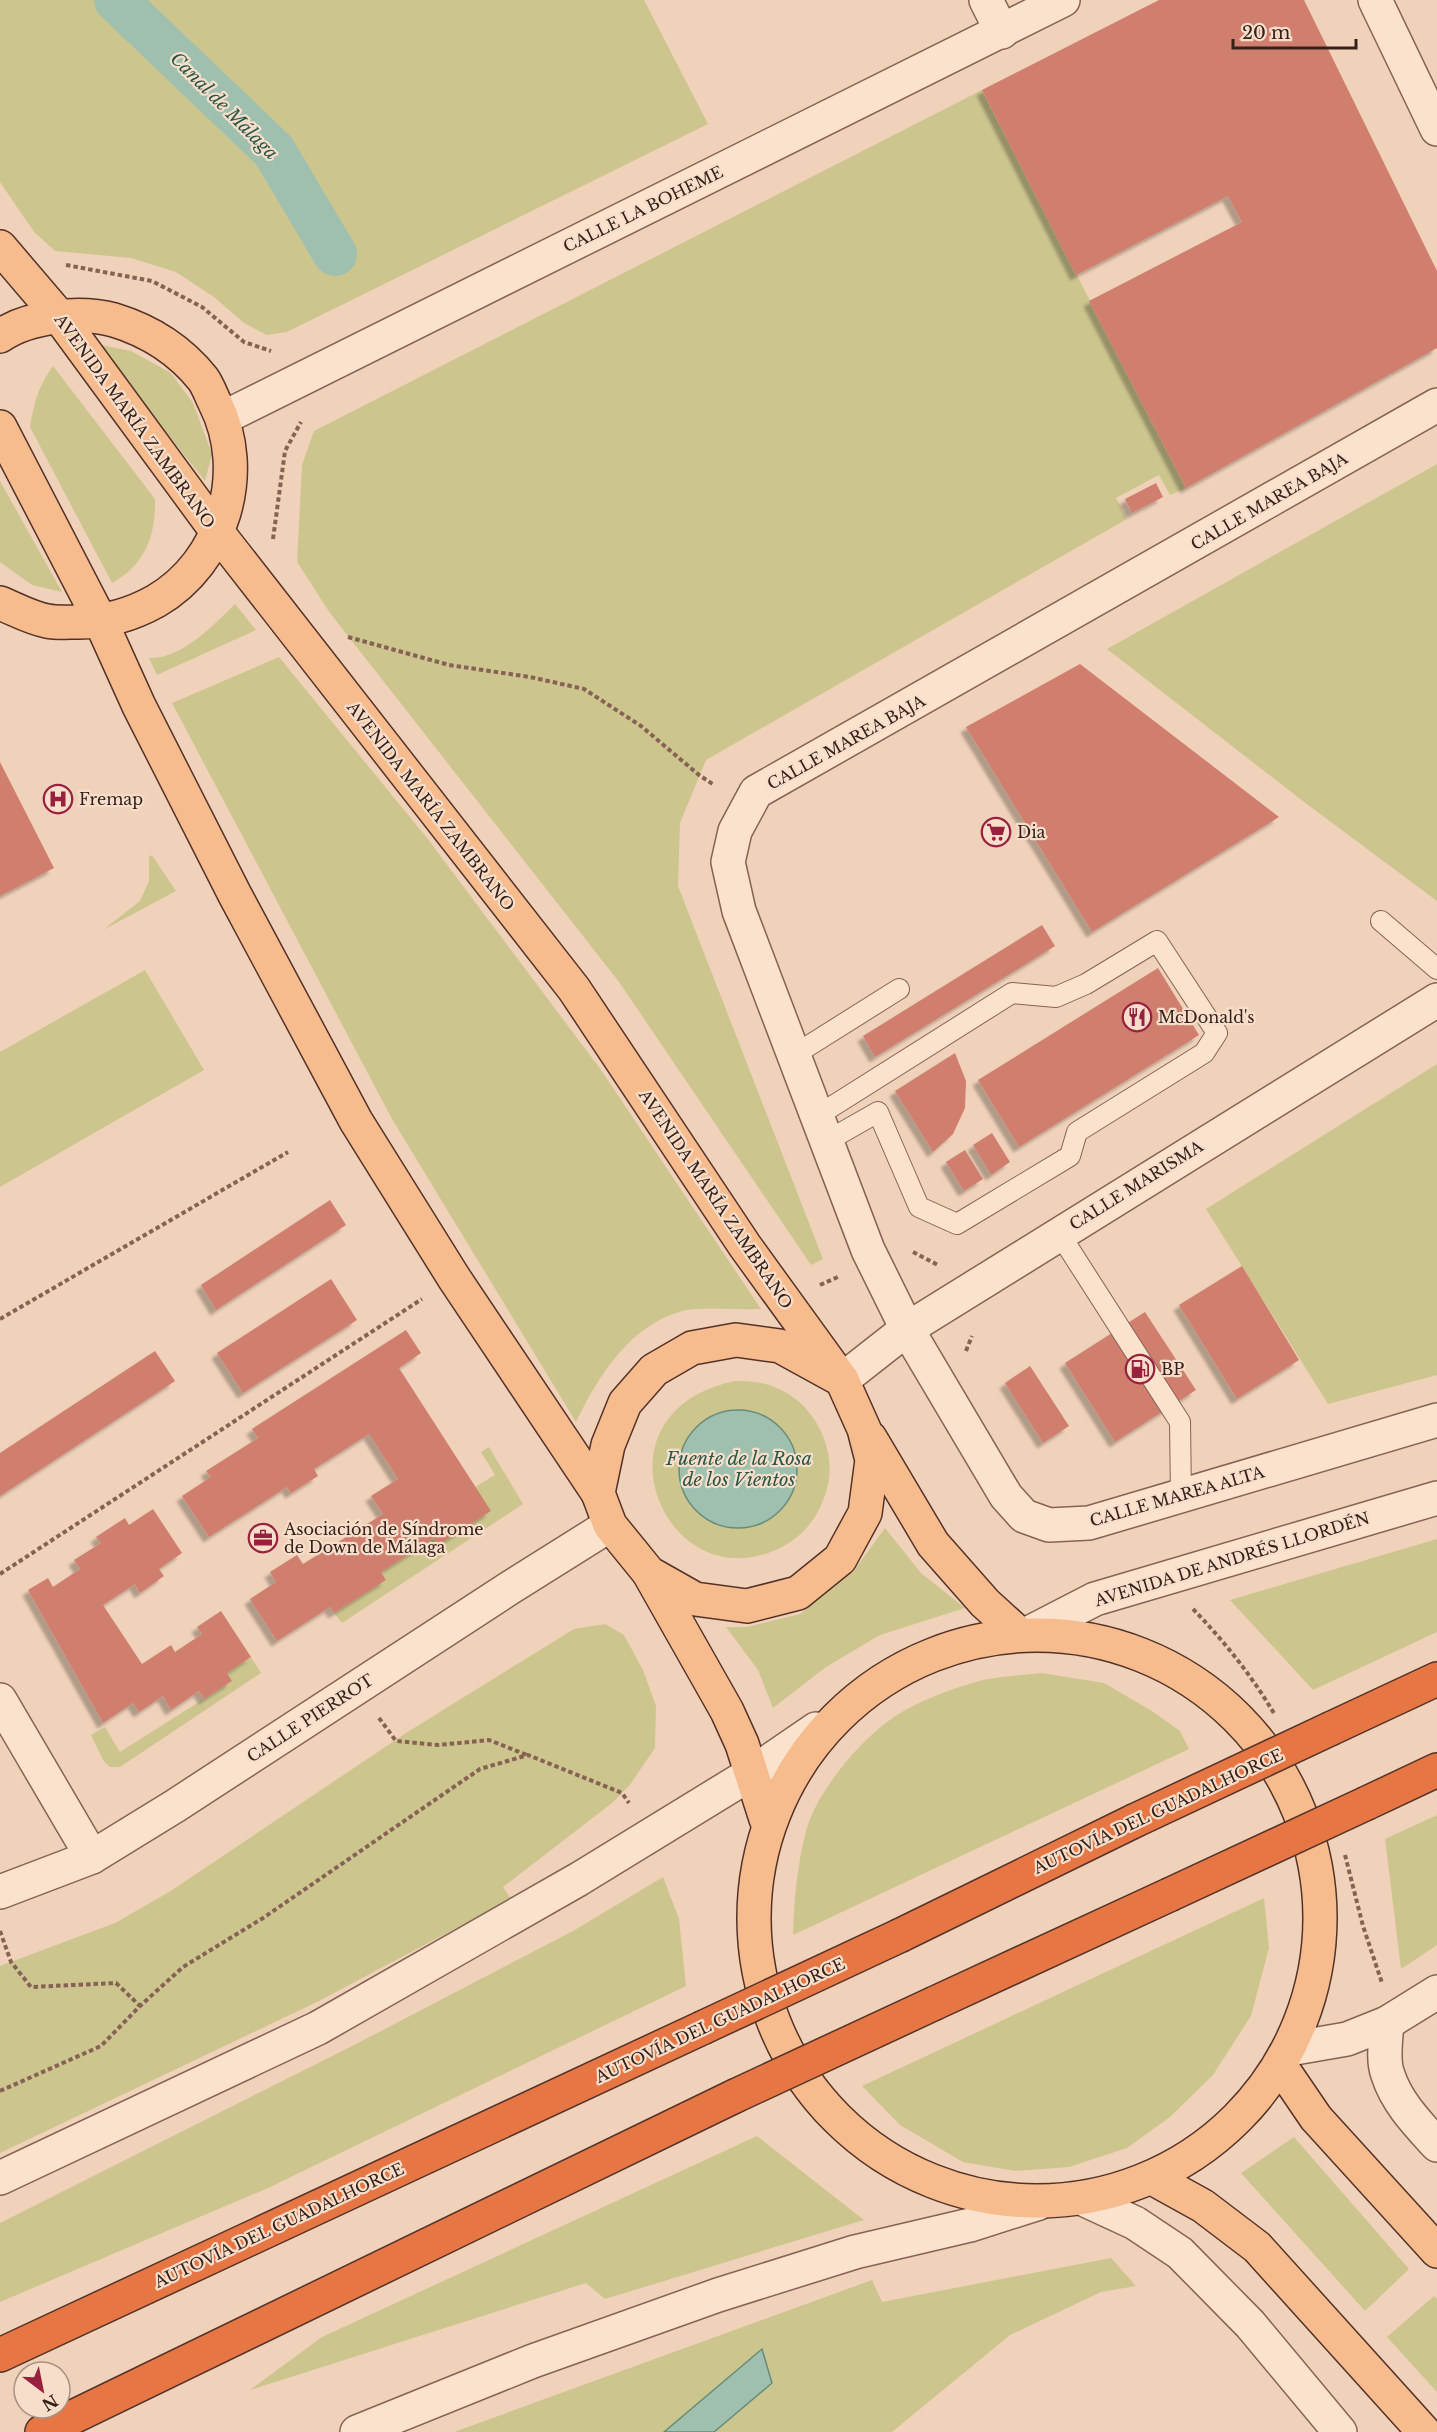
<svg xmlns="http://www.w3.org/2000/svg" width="1437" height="2432" viewBox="0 0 1437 2432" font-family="'Libre Baskerville',serif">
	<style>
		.green { fill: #cdc58e; fill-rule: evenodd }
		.water { fill: #9fc0ae; stroke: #668d7a; stroke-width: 1.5 }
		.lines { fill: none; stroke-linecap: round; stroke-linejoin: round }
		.canal { stroke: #9fc0ae; stroke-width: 44 }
		.building { fill: #d07e6e; filter: url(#shadow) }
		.service-casing { stroke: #876254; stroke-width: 22 }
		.minor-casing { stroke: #876254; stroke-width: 36 }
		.primary-casing { stroke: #543229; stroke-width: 36 }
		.motorway-casing { stroke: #543229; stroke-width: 36 }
		.path { stroke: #876254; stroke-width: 4; stroke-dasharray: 4.5 3; stroke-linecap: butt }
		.service { stroke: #fae2cd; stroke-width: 20 }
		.minor { stroke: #fae2cd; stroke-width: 33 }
		.primary { stroke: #f6bc8e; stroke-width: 33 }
		.motorway { stroke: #e67644; stroke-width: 33 }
		.motorway-bridge-casing { stroke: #543229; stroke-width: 36; stroke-linecap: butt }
		.motorway-bridge { stroke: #e67644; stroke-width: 33 }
		.labels { text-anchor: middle; stroke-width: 4.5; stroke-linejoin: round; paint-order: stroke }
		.street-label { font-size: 16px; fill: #35201a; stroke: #f7deca }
		.poi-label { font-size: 16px; fill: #35201a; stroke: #f7deca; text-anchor: start }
		.water-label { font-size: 18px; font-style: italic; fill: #285647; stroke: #f7deca }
	</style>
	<defs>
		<filter id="shadow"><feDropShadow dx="-5.5" dy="5.5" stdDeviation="1.5" flood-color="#0004"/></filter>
	</defs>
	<rect width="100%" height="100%" fill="#f0d2ba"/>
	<g class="green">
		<polygon points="0,0 644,0 708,124 287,332 267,335 244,323 214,297 176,272 131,258 55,251 34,232 0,182"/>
		<polygon points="982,90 1186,488 1170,495 1159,475 1116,498 1127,519 706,760 680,823 678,886 823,1259 811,1265 619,982 330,613 297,562 302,465 314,431"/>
		<polygon points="96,344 131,351 171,373 193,403 212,454 205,481"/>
		<path d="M 53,366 L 155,499 C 156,535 145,565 112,583 L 30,427 C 34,402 38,387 53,366 Z"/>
		<polygon points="1437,464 1437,901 1304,802 1107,649"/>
		<polygon points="0,481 62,592 32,585 0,562"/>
		<path d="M 235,604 L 256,630 L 157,675 L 149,658 C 180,660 214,625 235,604 Z"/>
		<path d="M 279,657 L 427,838 L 601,1070 L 761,1309 C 741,1310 704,1307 686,1310 C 631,1323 599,1375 576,1422 L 392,1119 L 172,703 Z"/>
		<polygon points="152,855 176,891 103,930 140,901 149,881 149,857"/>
		<polygon points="145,970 204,1070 0,1187 0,1052"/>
		<polygon points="1437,1064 1437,1375 1328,1404 1206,1209"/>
		<path d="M 735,1381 C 750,1381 765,1382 779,1389 C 816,1405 839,1453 826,1492 C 818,1518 803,1537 778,1549 C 664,1602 585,1412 735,1381 ZM 740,1410 C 783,1418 801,1441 796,1485 Z"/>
		<polygon points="489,1447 523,1504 342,1623 334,1613 386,1580 381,1572 434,1538 438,1544 491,1511 475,1487 495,1475 481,1452"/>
		<polygon points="885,1528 921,1573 965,1608 880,1635 826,1667 773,1708 758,1670 726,1627 747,1627 800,1614 853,1572"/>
		<polygon points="1437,1539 1437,1632 1313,1690 1230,1600"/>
		<polygon points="605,1624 624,1635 643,1670 656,1706 655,1748 629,1786 612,1803 503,1887 511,1899 319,2001 0,2153 0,1966 115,1923 169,1892 406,1733 574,1629"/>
		<polygon points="251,1657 261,1673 120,1767 110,1767 103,1760 91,1735 105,1727 120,1752 232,1681 227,1673"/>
		<path d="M 1042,1673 L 1104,1683 L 1152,1711 L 1180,1731 L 1189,1749 L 793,1935 C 794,1900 797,1866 806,1831 C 817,1791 860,1740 894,1717 C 920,1700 953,1688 983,1680 C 1002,1676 1023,1675 1042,1673 Z"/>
		<polygon points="1437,1815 1437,1945 1401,1969 1385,1839"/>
		<polygon points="663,1877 679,1919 686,1986 268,2188 0,2302 0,2223 358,2043 573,1931"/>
		<polygon points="1264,1898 1269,1948 1251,2016 1213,2075 1170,2117 1127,2148 1069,2167 1015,2171 963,2162 900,2125 862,2086"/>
		<polygon points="757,2136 864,2220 605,2299 586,2283 250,2390 322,2337"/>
		<polygon points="1294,2137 1409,2269 1365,2311 1241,2173"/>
		<polygon points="1111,2258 1136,2286 1101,2292 1010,2335 892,2432 714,2432 772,2383 761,2350 664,2432 454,2432 872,2280 882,2302"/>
		<polygon points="1434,2296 1437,2299 1437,2392 1387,2337"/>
	</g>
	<g class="water">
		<circle cx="738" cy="1469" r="59"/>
		<polygon points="762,2349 772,2383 714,2432 664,2432"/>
	</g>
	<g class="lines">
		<polyline class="canal" points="116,0 274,151 335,254"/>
	</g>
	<g class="building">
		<polygon points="1159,0 1304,0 1437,271 1437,348 1186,488 1089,301 1242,222 1228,196 1076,275 982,90"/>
		<polygon points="1156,483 1163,497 1132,513 1125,499"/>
		<polygon points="1080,664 1279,817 1092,932 966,727"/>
		<polygon points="0,762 54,868 0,896"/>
		<polygon points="1042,925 1055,946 875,1057 863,1036"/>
		<polygon points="1158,968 1199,1035 1019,1147 978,1080"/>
		<polygon points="955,1053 966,1081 965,1108 953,1134 933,1152 895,1091"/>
		<polygon points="992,1133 1010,1162 991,1175 973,1145"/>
		<polygon points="965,1150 983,1179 964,1191 946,1162"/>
		<polygon points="330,1200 346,1225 216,1310 201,1285"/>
		<polygon points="1242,1266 1299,1360 1237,1399 1179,1305"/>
		<polygon points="331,1279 357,1320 243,1393 217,1353"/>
		<polygon points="1145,1312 1196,1390 1115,1442 1065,1363"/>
		<polygon points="406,1330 421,1353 399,1368 491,1511 438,1545 434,1538 381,1572 386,1580 334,1613 330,1607 277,1641 250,1599 276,1582 270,1572 297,1555 303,1564 383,1514 371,1496 398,1479 369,1434 314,1469 318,1476 291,1493 287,1487 209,1537 182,1496 211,1477 206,1471 258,1438 252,1429"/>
		<polygon points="155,1351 175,1381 0,1496 0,1453"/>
		<polygon points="1030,1366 1069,1426 1043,1443 1005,1383"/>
		<polygon points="153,1509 182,1553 159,1569 164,1576 140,1593 135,1584 103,1605 142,1664 171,1645 175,1652 202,1634 197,1627 221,1611 251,1657 227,1673 232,1681 204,1699 199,1691 171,1710 163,1696 139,1712 133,1703 103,1723 28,1590 48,1578 53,1587 80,1569 74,1560 101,1543 96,1537 125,1518 129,1525"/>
	</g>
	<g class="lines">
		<g class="service-casing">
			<g id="service">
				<polyline points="1381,921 1437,969"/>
				<polyline points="794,1055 899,989"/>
				<polyline points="817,1116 1012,993 1056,997 1086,984 1157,941 1217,1033 1204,1053 1077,1132 1070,1156 957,1224 919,1207 878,1112 827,1141"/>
				<polyline points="1059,1233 1180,1422 1181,1496"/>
			</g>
		</g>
		<g class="minor-casing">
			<g id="minor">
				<polyline points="986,0 1002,32"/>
				<polyline points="1375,0 1437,129"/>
				<polyline points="1437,405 756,792 735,831 728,862 739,911 868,1250 907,1329 1006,1496 1024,1516 1049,1525 1089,1523 1437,1420"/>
				<polyline points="223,418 1063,0"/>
				<polyline points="842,1380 907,1329 1437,1000"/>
				<polyline points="1031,1632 1095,1599 1437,1498"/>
				<polyline points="0,1700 92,1857"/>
				<polyline points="0,1892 92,1857 175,1806 508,1589 610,1525"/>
				<path d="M 1387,2023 C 1386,2039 1382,2060 1388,2075 C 1397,2103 1418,2124 1437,2145"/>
				<polyline points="1295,2048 1347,2039 1387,2023 1437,1992"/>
				<polyline points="0,2178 318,2028 579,1879 752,1773 816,1729"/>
				<polyline points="1083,2199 1135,2223 1180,2253 1250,2324 1340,2432"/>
				<polyline points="357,2432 533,2361 718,2295 855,2252 970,2225 1039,2203"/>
			</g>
		</g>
		<g class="primary-casing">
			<g id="primary">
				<polyline points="0,247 58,315 218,533 574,989 745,1246 842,1380"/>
				<path d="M 0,336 C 29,316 80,311 114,320 C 150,331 179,349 203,379 C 208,386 211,395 215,403 C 250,472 223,562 156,601 C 131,615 107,622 79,622 C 69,622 57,623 47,621 C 31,618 15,609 0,603"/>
				<polyline points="0,427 101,622 139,706 235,895 356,1121 454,1278 598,1493"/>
				<polygon points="736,1340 780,1346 842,1380 864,1429 872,1460 865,1513 840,1559 798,1593 747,1606 695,1599 649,1573 610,1525 598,1493 608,1445 625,1403 654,1370 692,1348"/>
				<polyline points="870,1438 933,1544 985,1603 1018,1633"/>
				<polyline points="650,1575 727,1711 742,1744 766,1819"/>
				<circle cx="1037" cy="1918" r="283"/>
				<polyline points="1284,2071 1316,2118 1437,2251"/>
				<polyline points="1156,2180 1203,2206 1257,2247 1424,2432"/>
			</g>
		</g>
		<g class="motorway-casing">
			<g id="motorway">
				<polyline points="1332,1728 1437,1679"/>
				<polyline points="1367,1803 1437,1770"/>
				<polyline points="901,1935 1134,1821"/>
				<polyline points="935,2003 1169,1895"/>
				<polyline points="0,2355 702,2028"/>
				<polyline points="42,2432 735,2096"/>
			</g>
		</g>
		<g class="path">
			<polyline points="66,265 152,281 202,307 244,342 271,351"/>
			<polyline points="273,539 285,451 301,422"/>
			<polyline points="348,637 449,665 530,677 584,689 641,726 699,775 714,785"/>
			<polyline points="913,1252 938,1265"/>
			<polyline points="820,1285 840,1276"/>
			<polyline points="0,1319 288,1152"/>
			<polyline points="966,1351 972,1336"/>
			<polyline points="0,1574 422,1299"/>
			<path d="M 1193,1609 C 1224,1641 1252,1676 1275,1715"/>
			<polyline points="379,1718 396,1741 438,1745 489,1740 527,1755"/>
			<polyline points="1345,1855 1363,1926 1382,1983"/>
			<polyline points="0,1931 11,1962 31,1987 116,1983 140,2006"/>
			<polyline points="0,2091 101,2046 140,2006 183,1967 263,1918 480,1769 528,1755 622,1793 629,1803"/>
		</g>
		<use href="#service" class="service"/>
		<use href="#minor" class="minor"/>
		<use href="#primary" class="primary"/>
		<use href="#motorway" class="motorway"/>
		<g class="motorway-bridge-casing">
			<g id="motorway-bridge">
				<polyline points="1134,1821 1332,1728"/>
				<polyline points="1169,1895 1367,1803"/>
				<polyline points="702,2028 901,1935"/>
				<polyline points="735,2096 935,2003"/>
			</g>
		</g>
		<use href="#motorway-bridge" class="motorway-bridge"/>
	</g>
	<defs>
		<g id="hospital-ring" transform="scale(1.5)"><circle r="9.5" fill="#f7deca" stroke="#982140" stroke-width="1.5"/><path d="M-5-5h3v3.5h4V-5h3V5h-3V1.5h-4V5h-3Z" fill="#982140"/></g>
		<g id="supermarket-ring" transform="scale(1.5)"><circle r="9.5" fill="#f7deca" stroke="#982140" stroke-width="1.5"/><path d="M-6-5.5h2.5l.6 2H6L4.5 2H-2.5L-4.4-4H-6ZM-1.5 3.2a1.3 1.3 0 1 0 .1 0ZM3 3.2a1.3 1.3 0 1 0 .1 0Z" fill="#982140"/></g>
		<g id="restaurant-ring" transform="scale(1.5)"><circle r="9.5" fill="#f7deca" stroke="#982140" stroke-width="1.5"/><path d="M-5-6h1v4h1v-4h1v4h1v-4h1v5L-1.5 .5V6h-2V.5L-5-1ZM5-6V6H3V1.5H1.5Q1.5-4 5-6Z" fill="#982140"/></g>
		<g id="fuel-ring" transform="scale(1.5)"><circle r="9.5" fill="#f7deca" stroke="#982140" stroke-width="1.5"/><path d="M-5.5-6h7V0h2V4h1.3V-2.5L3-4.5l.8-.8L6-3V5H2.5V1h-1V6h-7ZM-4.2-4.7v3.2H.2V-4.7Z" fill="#982140"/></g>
		<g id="office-ring" transform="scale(1.5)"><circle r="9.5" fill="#f7deca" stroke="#982140" stroke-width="1.5"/><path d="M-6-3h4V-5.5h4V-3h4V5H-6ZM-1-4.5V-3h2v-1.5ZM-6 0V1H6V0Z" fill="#982140"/></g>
	</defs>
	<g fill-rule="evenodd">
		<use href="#hospital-ring" x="58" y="799"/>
		<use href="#supermarket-ring" x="996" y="832"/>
		<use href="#restaurant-ring" x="1137" y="1017"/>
		<use href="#fuel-ring" x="1140" y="1369"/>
		<use href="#office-ring" x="263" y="1538"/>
	</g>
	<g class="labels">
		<g class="street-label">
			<text transform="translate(643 209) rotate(-26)" y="6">CALLE LA BOHEME</text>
			<text transform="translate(135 421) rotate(54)" y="6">AVENIDA MARÍA ZAMBRANO</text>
			<text transform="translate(1269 501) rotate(-30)" y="6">CALLE MAREA BAJA</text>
			<text transform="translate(846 742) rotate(-29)" y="6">CALLE MAREA BAJA</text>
			<text transform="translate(431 806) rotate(52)" y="6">AVENIDA MARÍA ZAMBRANO</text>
			<text transform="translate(1136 1185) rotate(-32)" y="6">CALLE MARISMA</text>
			<text transform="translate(716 1199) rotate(56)" y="6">AVENIDA MARÍA ZAMBRANO</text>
			<text transform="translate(1177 1496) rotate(-16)" y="6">CALLE MAREA ALTA</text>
			<text transform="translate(1232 1559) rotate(-17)" y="6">AVENIDA DE ANDRÉS LLORDÉN</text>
			<text transform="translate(310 1718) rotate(-33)" y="6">CALLE PIERROT</text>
			<text transform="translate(1158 1811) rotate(-25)" y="6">AUTOVÍA DEL GUADALHORCE</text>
			<text transform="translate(720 2020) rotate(-25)" y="6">AUTOVÍA DEL GUADALHORCE</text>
			<text transform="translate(279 2225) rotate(-25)" y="6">AUTOVÍA DEL GUADALHORCE</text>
		</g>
		<g class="poi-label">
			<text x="79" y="805">Fremap</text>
			<text x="1017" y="838">Dia</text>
			<text x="1158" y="1023">McDonald's</text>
			<text x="1161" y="1375">BP</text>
			<text x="284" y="1535">Asociación de Síndrome<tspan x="284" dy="18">de Down de Málaga</tspan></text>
		</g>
		<g class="water-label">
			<text transform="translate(224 106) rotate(45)" y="6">Canal de Málaga</text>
			<text x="739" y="1465">Fuente de la Rosa<tspan x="739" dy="21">de los Vientos</tspan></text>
		</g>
	</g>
	<g transform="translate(42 2390) rotate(148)"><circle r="28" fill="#f7deca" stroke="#a99284" stroke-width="1.5"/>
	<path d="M0-4.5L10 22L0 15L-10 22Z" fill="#982140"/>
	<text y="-9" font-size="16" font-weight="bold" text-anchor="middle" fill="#35201a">N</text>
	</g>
	<path d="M1233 39v9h123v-9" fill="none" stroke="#35201a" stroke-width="3"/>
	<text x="1242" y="39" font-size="18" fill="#35201a" stroke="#f7deca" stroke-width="4.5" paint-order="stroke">20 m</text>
</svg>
